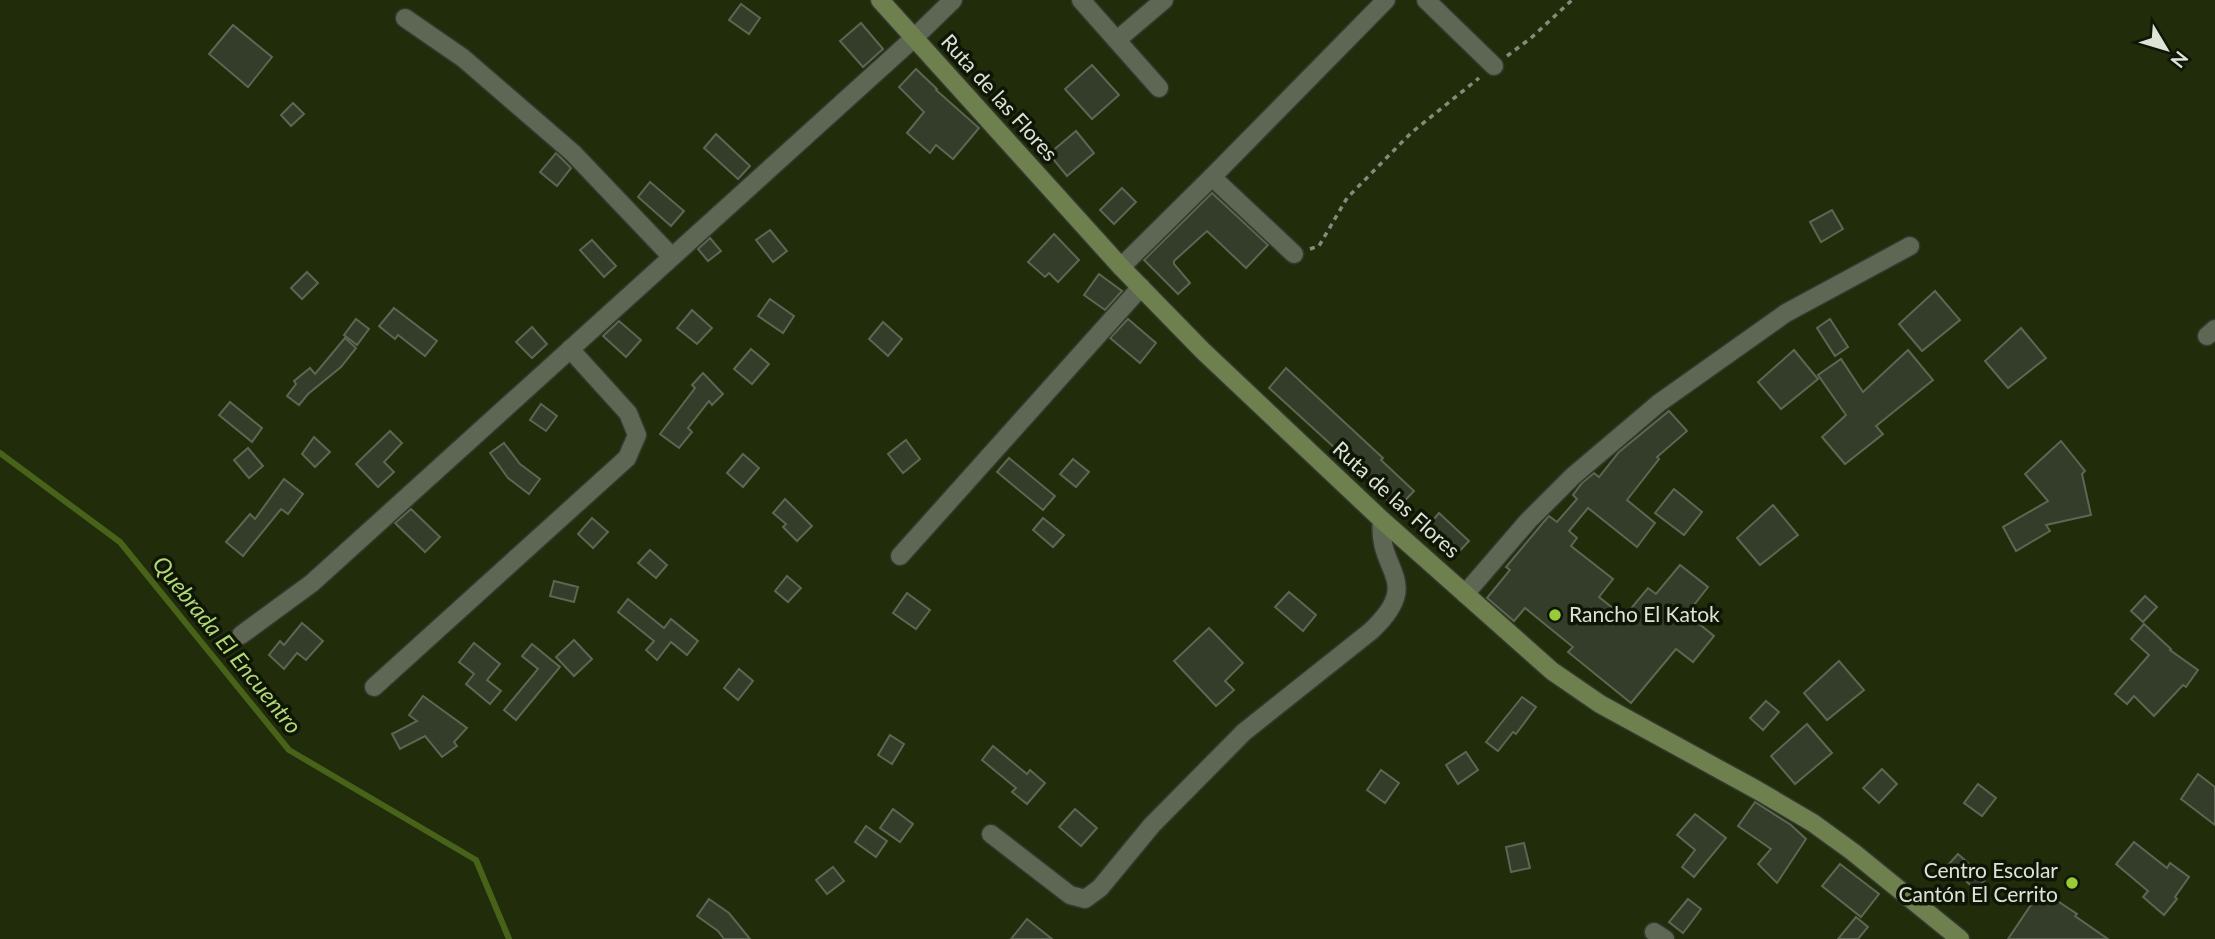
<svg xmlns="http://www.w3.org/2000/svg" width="2215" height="939" viewBox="0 0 2215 939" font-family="Lato,sans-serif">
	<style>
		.green { fill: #202c0a }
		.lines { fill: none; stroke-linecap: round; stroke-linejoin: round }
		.stream { stroke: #49621a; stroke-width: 6 }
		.building { fill: #343c2a; stroke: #5e6653; stroke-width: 2 }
		.street-casing { stroke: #343930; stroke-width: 21 }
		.secondary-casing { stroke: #343930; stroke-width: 21 }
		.path { stroke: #848a7c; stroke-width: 3.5; stroke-dasharray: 5 5; stroke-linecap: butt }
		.street { stroke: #5e6753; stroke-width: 18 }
		.secondary { stroke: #6d804d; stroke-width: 18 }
		.poi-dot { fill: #99cb36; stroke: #0f1606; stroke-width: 2.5 }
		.labels { text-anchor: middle; stroke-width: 7; stroke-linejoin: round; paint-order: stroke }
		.street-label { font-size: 21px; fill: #dee3d8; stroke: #0f1606 }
		.poi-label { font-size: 21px; fill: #dee3d8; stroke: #0f1606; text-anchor: start }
		.water-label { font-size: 23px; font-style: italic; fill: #b1d876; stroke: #0f1606 }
	</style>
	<rect width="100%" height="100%" fill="#181f0e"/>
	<rect class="green" x="0" y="0" width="2215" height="939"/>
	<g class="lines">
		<polyline class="stream" points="0,453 120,542 289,750 476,860 509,939"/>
	</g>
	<g class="building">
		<polygon points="741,4 760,18 749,34 729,20"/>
		<polygon points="861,23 883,49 863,67 840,41"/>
		<polygon points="233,25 272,57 248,87 209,54"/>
		<polygon points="1092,65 1119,95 1092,119 1065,89"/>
		<polygon points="916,69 937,89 936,90 979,128 953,159 936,145 930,153 907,133 924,112 899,87"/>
		<polygon points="293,103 304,114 291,126 281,115"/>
		<polygon points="1076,131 1094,153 1067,176 1049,154"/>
		<polygon points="716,134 750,166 738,179 704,148"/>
		<polygon points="556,153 571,168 557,186 540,172"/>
		<polygon points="650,182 684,211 671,226 638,197"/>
		<polygon points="1122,188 1136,202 1114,224 1100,210"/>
		<polygon points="1212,193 1268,245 1246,268 1207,231 1174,261 1174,264 1190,283 1178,294 1144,260"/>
		<polygon points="1832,210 1843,229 1821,242 1810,222"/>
		<polygon points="770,230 787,251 773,262 756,240"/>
		<polygon points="1054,234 1079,260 1058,282 1049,273 1045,277 1028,262"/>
		<polygon points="710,238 721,251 708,261 698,249"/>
		<polygon points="592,240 616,266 604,277 580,250"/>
		<polygon points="307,272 318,283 302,299 291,288"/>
		<polygon points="1099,274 1122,291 1105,310 1084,295"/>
		<polygon points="1935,291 1960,320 1922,351 1899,324"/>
		<polygon points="770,299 794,316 783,333 758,316"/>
		<polygon points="394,308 437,341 425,356 398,335 395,339 379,326"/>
		<polygon points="692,310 712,328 697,344 677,328"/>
		<polygon points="356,319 369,329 357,345 344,335"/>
		<polygon points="1128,319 1156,343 1140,363 1110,338"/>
		<polygon points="1830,319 1848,347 1835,356 1817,328"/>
		<polygon points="619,321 641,340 626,357 603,336"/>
		<polygon points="883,322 902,339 888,356 869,339"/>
		<polygon points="532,327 547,344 532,358 516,342"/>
		<polygon points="2021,328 2046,358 2008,388 1985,361"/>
		<polygon points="345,338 356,348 341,367 308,394 299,405 287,396 296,384 294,381 310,368 315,374"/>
		<polygon points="751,349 769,364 752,384 734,369"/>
		<polygon points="1794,350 1818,379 1781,409 1758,382"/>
		<polygon points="1908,350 1933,380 1876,426 1883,434 1845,464 1822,437 1846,415 1818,375 1841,359 1863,392"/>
		<polygon points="1286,368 1383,458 1381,460 1414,491 1397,509 1367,483 1370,480 1269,388"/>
		<polygon points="703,373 723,394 712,405 709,401 688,428 692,432 679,448 660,434 695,388 692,385"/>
		<polygon points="230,402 262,428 252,442 219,415"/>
		<polygon points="541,404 557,416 546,431 530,420"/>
		<polygon points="1669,411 1687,431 1657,457 1659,459 1627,500 1655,523 1637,547 1588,508 1569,531 1577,538 1571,546 1613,579 1599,597 1624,617 1648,588 1656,594 1680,565 1708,587 1687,614 1714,636 1693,662 1676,649 1631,703 1568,652 1573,647 1525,608 1514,621 1487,598 1510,570 1506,567 1547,518 1549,516 1557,522 1577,499 1573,495 1582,483 1594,473 1599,477 1619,452"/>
		<polygon points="390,431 402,443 384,462 394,472 378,487 356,464"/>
		<polygon points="314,437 330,452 315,467 302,454"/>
		<polygon points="906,440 920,459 903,473 888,454"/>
		<polygon points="2061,441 2085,471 2082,474 2091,515 2046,525 2050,531 2016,551 2003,527 2048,501 2025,474"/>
		<polygon points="504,443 520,464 540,479 529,494 508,478 490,453"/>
		<polygon points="248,448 263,466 249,478 234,460"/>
		<polygon points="743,454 759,468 743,487 727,473"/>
		<polygon points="1009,458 1055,496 1043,510 997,472"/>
		<polygon points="1073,459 1089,472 1076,487 1060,474"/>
		<polygon points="284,479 303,494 288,514 281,509 243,556 226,542 250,514 255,519"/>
		<polygon points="1674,489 1702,512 1684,535 1655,513"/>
		<polygon points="785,499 812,526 797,541 783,527 786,524 773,513"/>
		<polygon points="1773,505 1798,535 1760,565 1737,538"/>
		<polygon points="411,509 440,537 425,552 395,523"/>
		<polygon points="1439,513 1469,541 1452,559 1422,533"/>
		<polygon points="592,518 608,532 593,548 578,534"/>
		<polygon points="1043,518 1064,535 1053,547 1033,530"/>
		<polygon points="650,550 667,565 656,578 638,563"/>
		<polygon points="787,576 801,588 788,602 775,591"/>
		<polygon points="554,581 578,587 574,602 550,596"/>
		<polygon points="1289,592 1316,615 1303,631 1275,607"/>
		<polygon points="907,593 930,610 916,629 893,613"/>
		<polygon points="2145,596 2157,607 2143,622 2131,611"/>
		<polygon points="628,599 664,628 671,619 698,641 687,655 671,642 657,660 646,650 654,641 618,612"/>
		<polygon points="302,623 323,641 306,660 297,653 284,669 269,655 280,641 284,645"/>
		<polygon points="2144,624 2171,649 2170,650 2198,670 2186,687 2183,685 2154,716 2134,696 2127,704 2115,694 2149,655 2131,639"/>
		<polygon points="1209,628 1243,663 1225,681 1234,690 1216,706 1174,661"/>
		<polygon points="574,640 592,659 574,676 556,657"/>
		<polygon points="474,643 500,664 487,680 501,691 490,704 466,684 474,674 459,662"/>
		<polygon points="532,644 560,667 516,720 504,710 538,669 522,656"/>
		<polygon points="1839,661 1864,690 1827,720 1804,693"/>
		<polygon points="739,669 753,681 738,700 724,688"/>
		<polygon points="423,696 467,728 454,742 457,746 442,757 425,736 400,749 392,734 417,721 409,715"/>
		<polygon points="1522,697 1536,707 1516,734 1513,732 1498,751 1486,742"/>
		<polygon points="1766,701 1779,712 1763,730 1750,718"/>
		<polygon points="1807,724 1832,753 1795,784 1771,756"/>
		<polygon points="890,735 904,744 892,764 878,755"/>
		<polygon points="993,746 1027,774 1030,770 1045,783 1027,804 1012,792 1016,788 982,760"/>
		<polygon points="1466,752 1478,770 1458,784 1446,765"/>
		<polygon points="1882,769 1897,784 1879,803 1863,788"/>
		<polygon points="1381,770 1399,783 1385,803 1367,790"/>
		<polygon points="2198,774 2215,787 2215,825 2181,799"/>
		<polygon points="1978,784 1996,798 1982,816 1964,803"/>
		<polygon points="1755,802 1791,825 1806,839 1777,883 1758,864 1771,849 1738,826"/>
		<polygon points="893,809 913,824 900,842 880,828"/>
		<polygon points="1075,809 1097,828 1081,846 1059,827"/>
		<polygon points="1695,814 1726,838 1694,877 1682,867 1695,850 1677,835"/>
		<polygon points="866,826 887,841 876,857 855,842"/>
		<polygon points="2134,842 2167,868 2170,863 2189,877 2175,897 2177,899 2164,915 2143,897 2148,891 2116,864"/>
		<polygon points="1524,843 1530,868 1511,872 1506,847"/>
		<polygon points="1958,854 1986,879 1976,890 1948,865"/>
		<polygon points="1840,864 1879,894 1861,917 1822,886"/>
		<polygon points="833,867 844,881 827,894 816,880"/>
		<polygon points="2041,890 2077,914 2075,916 2108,939 2008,939"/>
		<polygon points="709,899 729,913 750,939 724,939 718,931 697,916"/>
		<polygon points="1688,899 1701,909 1683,933 1669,922"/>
		<polygon points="1856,917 1868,927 1858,939 1838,939"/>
		<polygon points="1027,919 1052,939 1011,939"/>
	</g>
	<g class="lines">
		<g class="street-casing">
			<g id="street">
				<polyline points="1081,0 1159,88"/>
				<polyline points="1426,0 1494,66"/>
				<polyline points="405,18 463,58 573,153 672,257"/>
				<polyline points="1117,40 1164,0"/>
				<polyline points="1212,177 1294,254"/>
				<polyline points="1121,267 1212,177 1386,0"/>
				<polyline points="2207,336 2215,329"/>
				<polyline points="900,556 1141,287"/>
				<polyline points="1465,594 1528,521 1573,476 1659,403 1786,313 1910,246"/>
				<polyline points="241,635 312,583 914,38 953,0"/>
				<polyline points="374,687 627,458 637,435 628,413 570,349"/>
				<path d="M 991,834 L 1070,895 L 1085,899 L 1100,888 L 1152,825 L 1244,732 L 1371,631 C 1425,580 1376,572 1382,520"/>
				<polyline points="1654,932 1665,939"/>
			</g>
		</g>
		<g class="secondary-casing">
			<polyline id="secondary" points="880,0 1121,267 1203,351 1382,520 1552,671 1600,704 1757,790 1813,823 1853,852 1960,939"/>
		</g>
		<g class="path">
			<polyline points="1507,56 1531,38 1572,0"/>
			<polyline points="1310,249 1319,246 1347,198 1411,133 1479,78"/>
		</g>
		<use href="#street" class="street"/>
		<use href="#secondary" class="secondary"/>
	</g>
	<g class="poi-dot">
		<circle cx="1555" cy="615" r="7"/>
		<circle cx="2072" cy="883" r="7"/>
	</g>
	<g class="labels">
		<g class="street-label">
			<text transform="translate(999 98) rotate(48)" y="7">Ruta de las Flores</text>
			<text transform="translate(1396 500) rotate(42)" y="7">Ruta de las Flores</text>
		</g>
		<g class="poi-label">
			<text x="1569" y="622">Rancho El Katok</text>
			<text x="2058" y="878" text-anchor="end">Centro Escolar<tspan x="2058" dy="24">Cantón El Cerrito</tspan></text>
		</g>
		<g class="water-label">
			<text transform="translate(227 645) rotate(51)" y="8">Quebrada El Encuentro</text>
		</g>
	</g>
	<g transform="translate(2166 49) rotate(128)" stroke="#0f1606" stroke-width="5" paint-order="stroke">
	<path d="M0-5L12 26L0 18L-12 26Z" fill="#dee3d8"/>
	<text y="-10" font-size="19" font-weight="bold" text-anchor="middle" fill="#dee3d8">N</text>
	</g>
</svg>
